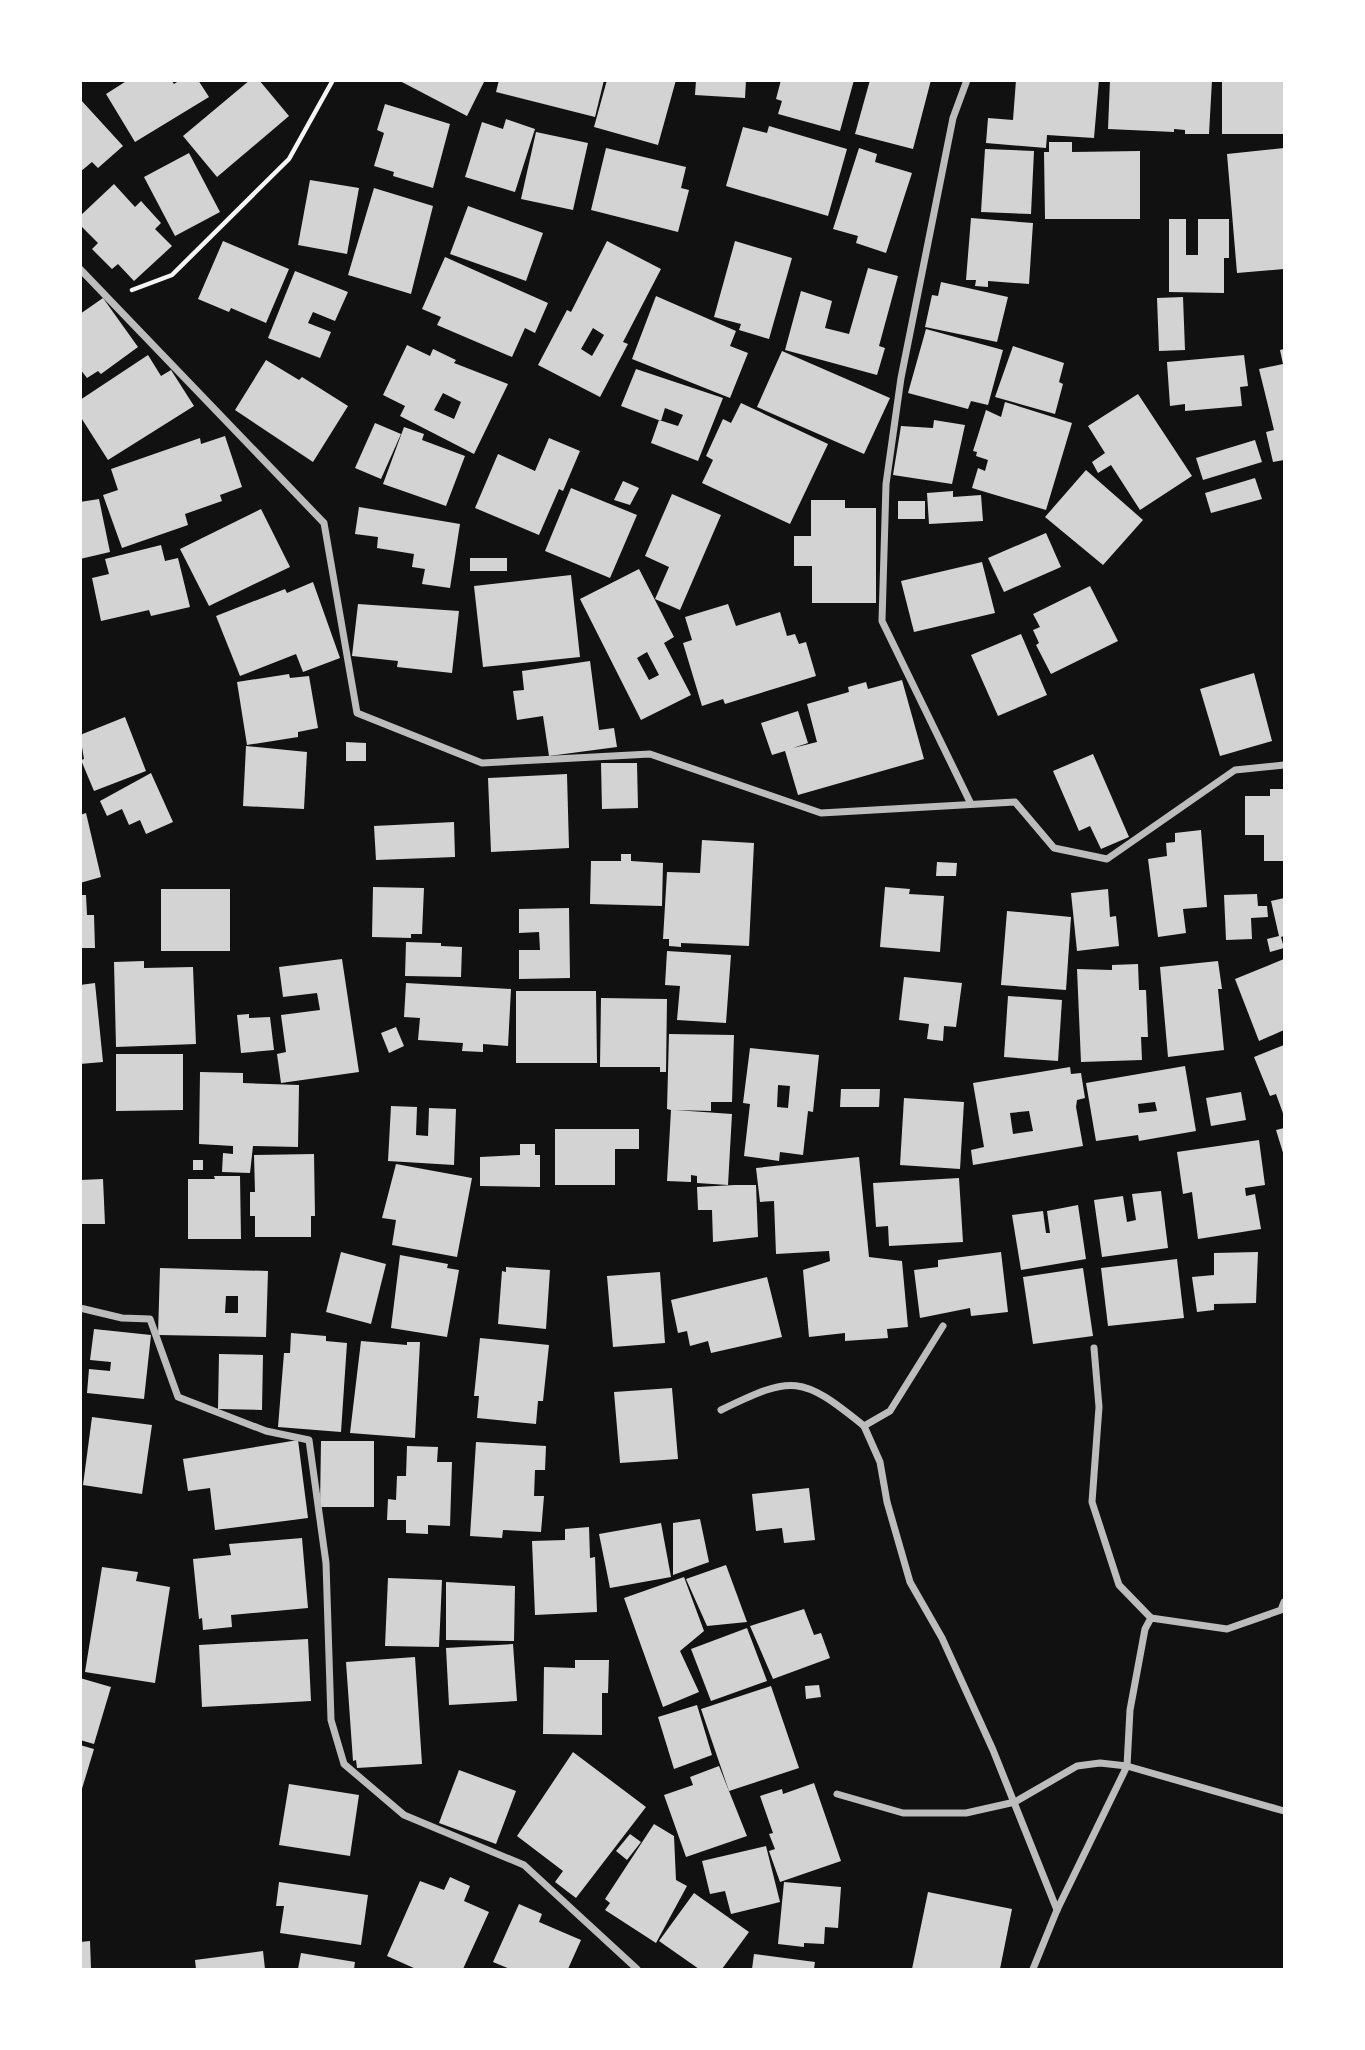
<svg xmlns="http://www.w3.org/2000/svg" width="1365" height="2050" viewBox="0 0 1365 2050" font-family="'Space Grotesk',sans-serif">
	<style>
		.building { fill: #d3d3d3; fill-rule: evenodd }
		.lines { fill: none; stroke-linecap: round; stroke-linejoin: round }
		.path { stroke: #f5f5f5; stroke-width: 4.5 }
		.minor { stroke: #bcbcbc; stroke-width: 7 }
	</style>
	<rect width="100%" height="100%" fill="#111"/>
	<g class="building">
		<polygon points="128,80 171,80 174,84 180,80 198,80 209,97 135,142 106,94"/>
		<polygon points="250,80 259,80 289,116 217,177 183,136"/>
		<polygon points="398,80 485,80 467,116"/>
		<polygon points="499,80 604,80 595,117 496,92"/>
		<polygon points="607,80 676,80 658,145 594,127"/>
		<polygon points="696,80 746,80 745,98 695,95"/>
		<polygon points="781,80 854,80 840,131 778,114 782,101 776,99"/>
		<polygon points="870,80 931,80 913,149 855,134"/>
		<polygon points="1016,80 1099,80 1094,138 1047,135 1046,148 986,143 988,118 1013,120"/>
		<polygon points="1110,80 1212,80 1209,134 1185,134 1185,130 1174,129 1174,132 1108,129"/>
		<rect x="1222" y="80" width="62" height="54"/>
		<polygon points="80,99 123,146 98,168 92,162 80,172"/>
		<polygon points="385,104 450,124 433,188 393,176 394,172 374,166 384,133 377,130"/>
		<polygon points="506,119 535,129 515,192 465,177 482,122 503,129"/>
		<polygon points="769,126 847,149 828,216 726,186 743,127 767,133"/>
		<polygon points="536,132 588,143 573,210 521,199"/>
		<polygon points="1049,142 1072,142 1072,152 1140,151 1140,219 1045,219 1044,152 1049,152"/>
		<polygon points="606,148 686,167 681,188 689,190 678,232 591,210"/>
		<polygon points="859,148 877,154 875,162 912,173 886,253 856,243 858,236 833,229"/>
		<polygon points="1284,148 1284,269 1237,273 1227,154"/>
		<polygon points="985,149 1034,151 1031,214 981,212"/>
		<polygon points="189,153 220,212 175,236 144,177"/>
		<polygon points="310,180 359,188 347,254 298,245"/>
		<polygon points="114,184 135,207 141,201 161,223 155,229 172,246 134,281 118,264 112,269 92,249 98,243 80,225 80,216"/>
		<polygon points="374,188 433,206 411,294 348,275"/>
		<polygon points="468,206 543,233 526,281 450,254"/>
		<polygon points="971,218 1033,223 1029,284 988,281 988,287 975,286 976,280 966,280"/>
		<polygon points="1169,219 1186,219 1186,255 1198,255 1198,219 1229,219 1229,258 1224,258 1224,293 1169,292"/>
		<polygon points="223,241 289,269 266,323 231,308 229,312 198,299"/>
		<path d="M 607,241 L 661,269 L 623,342 L 628,344 L 600,397 L 538,365 L 567,310 L 571,312 ZM 593,328 L 604,335 L 592,356 L 581,349 Z"/>
		<polygon points="735,241 792,258 769,339 739,330 741,324 714,317"/>
		<polygon points="445,257 548,303 535,333 525,328 512,357 437,325 441,317 422,309"/>
		<polygon points="868,268 898,276 879,346 885,348 877,375 785,350 801,291 832,301 825,328 849,334"/>
		<polygon points="295,271 348,292 335,321 313,312 308,323 331,332 320,358 268,338"/>
		<polygon points="941,282 1008,297 997,342 925,327 932,295 938,296"/>
		<polygon points="656,296 736,331 730,346 748,353 730,398 632,359"/>
		<polygon points="1183,297 1185,350 1159,351 1157,298"/>
		<polygon points="103,298 138,347 101,374 98,371 87,378 80,369 80,314"/>
		<polygon points="926,329 1003,350 988,405 971,401 968,409 908,393"/>
		<path d="M 407,345 L 430,356 L 433,349 L 456,360 L 454,363 L 508,384 L 474,454 L 400,416 L 405,406 L 383,395 ZM 443,393 L 461,402 L 454,419 L 434,410 Z"/>
		<polygon points="1013,346 1064,363 1059,382 1063,384 1055,414 995,397"/>
		<polygon points="1284,349 1284,460 1273,462 1266,432 1274,430 1259,369 1283,364 1280,350"/>
		<polygon points="782,351 890,398 864,454 757,407"/>
		<polygon points="148,355 161,376 171,370 194,406 108,460 80,416 80,400"/>
		<polygon points="1244,355 1248,386 1240,387 1242,406 1185,411 1185,404 1170,406 1167,362"/>
		<polygon points="266,360 299,380 302,377 348,406 313,462 235,410"/>
		<polygon points="636,369 723,398 698,461 651,443 659,420 678,426 683,415 665,408 661,421 621,406"/>
		<polygon points="1138,394 1192,476 1140,510 1111,465 1098,473 1092,462 1105,453 1088,426"/>
		<polygon points="1005,402 1072,423 1046,510 972,488 978,468 985,471 988,460 976,456 977,452 973,451 986,410 1001,417"/>
		<polygon points="741,403 828,444 790,524 702,483 713,460 706,456 723,419 731,423"/>
		<polygon points="934,420 965,425 952,484 893,475 901,426 933,428"/>
		<polygon points="375,423 401,434 381,479 355,468"/>
		<polygon points="404,427 424,434 422,440 465,456 446,506 383,484"/>
		<polygon points="225,436 242,487 220,495 222,501 185,514 188,525 122,548 103,495 118,490 111,469 200,438 201,444"/>
		<polygon points="549,438 580,451 563,491 559,489 539,535 475,508 498,454 535,471"/>
		<polygon points="1255,440 1262,462 1203,480 1196,458"/>
		<polygon points="1086,470 1143,520 1103,565 1045,517"/>
		<polygon points="1255,478 1262,499 1211,513 1205,493"/>
		<polygon points="623,481 639,488 630,505 614,500"/>
		<polygon points="571,488 637,515 610,578 545,551"/>
		<polygon points="953,491 953,497 981,495 983,521 929,524 927,493"/>
		<polygon points="672,494 721,515 680,610 655,599 669,567 645,556"/>
		<polygon points="99,499 110,552 80,559 80,502"/>
		<polygon points="811,500 845,500 845,508 876,508 876,603 812,603 812,566 794,566 794,536 811,536"/>
		<rect x="898" y="501" width="27" height="18"/>
		<polygon points="359,507 460,524 450,588 422,584 425,569 412,567 414,554 377,548 378,537 355,534"/>
		<polygon points="261,509 290,567 209,606 180,549"/>
		<polygon points="1046,533 1061,567 1004,592 988,558"/>
		<polygon points="161,545 165,561 178,558 190,607 151,616 149,610 101,621 92,578 109,574 105,559"/>
		<rect x="470" y="558" width="37" height="13"/>
		<polygon points="982,562 995,613 914,632 901,581"/>
		<path d="M 639,569 L 674,637 L 664,643 L 691,695 L 641,720 L 580,599 ZM 647,652 L 659,675 L 649,680 L 637,658 Z"/>
		<polygon points="571,575 580,657 483,667 474,586"/>
		<polygon points="313,582 340,658 303,672 296,654 240,676 216,616 285,589 287,593"/>
		<polygon points="1090,586 1118,641 1051,674 1036,645 1039,643 1033,630 1040,627 1033,614"/>
		<polygon points="358,604 459,611 452,673 397,667 398,661 352,656"/>
		<polygon points="728,604 736,626 780,612 787,636 795,634 799,644 806,642 816,676 725,704 723,699 702,706 683,643 692,640 685,617"/>
		<polygon points="1021,634 1047,695 998,716 971,655"/>
		<polygon points="590,661 599,730 614,728 617,747 549,756 543,716 517,720 513,691 524,690 522,671"/>
		<polygon points="1254,673 1272,741 1220,756 1200,689"/>
		<polygon points="289,674 290,678 309,676 318,728 298,732 298,737 247,745 237,682"/>
		<polygon points="902,680 924,759 798,795 785,751 772,755 761,723 798,711 808,743 793,748 817,742 807,704 849,692 848,687 866,682 868,689"/>
		<polygon points="125,717 146,771 94,791 81,760 84,759 80,735"/>
		<polygon points="346,742 366,743 366,761 346,761"/>
		<polygon points="246,746 307,752 304,809 243,806"/>
		<polygon points="1093,754 1129,837 1101,849 1090,826 1079,831 1053,771"/>
		<polygon points="601,763 637,763 638,808 602,809"/>
		<polygon points="151,773 173,822 146,834 140,820 129,825 122,809 107,816 100,801"/>
		<polygon points="567,774 569,848 491,852 488,778"/>
		<polygon points="1270,789 1284,789 1284,861 1264,861 1264,835 1245,835 1245,796 1270,796"/>
		<polygon points="86,813 101,877 80,883 80,815"/>
		<polygon points="454,822 455,857 376,860 374,826"/>
		<polygon points="1201,830 1207,907 1183,909 1186,933 1158,937 1148,859 1167,856 1166,843 1175,842 1175,833"/>
		<polygon points="702,840 754,843 749,946 681,943 681,947 669,946 669,939 663,939 667,872 700,873"/>
		<polygon points="621,854 631,854 631,861 663,863 662,906 590,904 591,861 621,861"/>
		<polygon points="937,862 957,863 956,876 936,876"/>
		<polygon points="373,887 424,888 422,934 411,934 411,938 372,937"/>
		<polygon points="885,887 910,889 909,894 944,896 940,952 880,947"/>
		<rect x="161" y="889" width="69" height="62"/>
		<polygon points="1108,889 1110,917 1116,916 1119,946 1077,951 1071,893"/>
		<polygon points="1257,894 1258,906 1267,906 1268,917 1251,918 1252,939 1226,940 1224,895"/>
		<polygon points="80,895 86,895 87,915 94,915 95,948 80,948"/>
		<polygon points="1284,898 1284,936 1281,937 1284,948 1270,952 1267,939 1279,936 1271,901"/>
		<polygon points="569,908 570,978 519,979 519,950 540,950 539,932 519,933 519,909"/>
		<polygon points="1007,911 1071,917 1066,990 1001,985"/>
		<polygon points="406,942 441,943 441,946 462,947 461,977 405,976"/>
		<polygon points="667,951 731,955 726,1023 677,1020 680,986 665,985"/>
		<polygon points="342,959 359,1072 281,1083 277,1054 286,1052 281,1015 320,1010 317,993 283,997 279,967"/>
		<polygon points="1284,959 1284,1030 1259,1041 1235,979"/>
		<polygon points="144,961 144,968 193,967 196,1044 116,1047 114,962"/>
		<polygon points="1218,961 1222,989 1218,989 1224,1050 1168,1057 1160,967"/>
		<polygon points="1138,964 1139,990 1146,990 1148,1037 1141,1037 1142,1060 1081,1062 1077,969 1112,970 1112,965"/>
		<polygon points="904,977 962,983 956,1027 944,1026 943,1041 927,1039 929,1024 899,1020"/>
		<polygon points="95,983 103,1062 80,1064 80,985"/>
		<polygon points="406,983 511,989 508,1046 483,1044 483,1052 462,1051 463,1043 418,1040 420,1018 404,1017"/>
		<polygon points="516,991 596,991 597,1063 516,1063"/>
		<polygon points="1008,996 1062,1000 1058,1061 1004,1057"/>
		<polygon points="601,998 667,999 666,1072 660,1072 660,1067 600,1067"/>
		<polygon points="249,1014 249,1018 270,1017 274,1050 241,1053 237,1015"/>
		<polygon points="396,1027 404,1046 389,1053 381,1033"/>
		<polygon points="669,1034 734,1035 732,1102 711,1102 711,1111 675,1110 732,1114 728,1185 697,1183 697,1176 691,1175 691,1182 667,1181 671,1110 667,1109"/>
		<polygon points="1284,1045 1284,1116 1276,1094 1270,1096 1254,1057"/>
		<path d="M 750,1048 L 819,1055 L 813,1112 L 808,1111 L 803,1155 L 780,1152 L 779,1161 L 744,1156 L 750,1104 L 743,1103 ZM 778,1085 L 790,1086 L 788,1108 L 777,1107 Z"/>
		<polygon points="116,1054 183,1054 183,1110 116,1111"/>
		<path d="M 1185,1066 L 1196,1131 L 1139,1141 L 1138,1135 L 1096,1141 L 1086,1083 ZM 1155,1102 L 1157,1111 L 1139,1113 L 1138,1104 Z"/>
		<path d="M 1070,1067 L 1071,1074 L 1081,1073 L 1085,1098 L 1077,1100 L 1076,1107 L 1083,1146 L 973,1165 L 971,1150 L 984,1147 L 973,1083 ZM 1029,1111 L 1033,1131 L 1013,1134 L 1010,1113 Z"/>
		<polygon points="200,1072 243,1073 243,1083 299,1085 298,1147 253,1146 250,1173 222,1172 223,1153 233,1154 233,1146 199,1144"/>
		<polygon points="841,1089 880,1089 879,1107 840,1107"/>
		<polygon points="1241,1092 1246,1120 1211,1126 1206,1098"/>
		<polygon points="904,1098 964,1102 960,1169 900,1165"/>
		<polygon points="391,1106 417,1107 416,1135 428,1136 429,1108 456,1109 454,1165 388,1161"/>
		<polygon points="1284,1128 1284,1156 1276,1130"/>
		<polygon points="555,1129 639,1129 639,1149 615,1149 615,1185 555,1185"/>
		<polygon points="1259,1140 1265,1185 1245,1188 1246,1196 1255,1194 1261,1229 1198,1239 1192,1192 1183,1194 1177,1152"/>
		<polygon points="520,1144 535,1144 535,1155 540,1155 540,1187 480,1186 480,1157 520,1155"/>
		<polygon points="314,1154 315,1216 311,1216 311,1237 255,1237 255,1216 250,1216 250,1192 255,1192 254,1155"/>
		<polygon points="859,1157 869,1257 902,1261 908,1327 887,1329 888,1338 845,1341 845,1333 809,1337 803,1270 830,1261 829,1251 776,1254 774,1201 760,1202 756,1168"/>
		<rect x="193" y="1160" width="10" height="10"/>
		<polygon points="396,1164 472,1178 457,1257 392,1245 396,1220 382,1218"/>
		<polygon points="214,1176 240,1176 241,1239 188,1239 188,1179 215,1179"/>
		<polygon points="959,1178 963,1242 889,1246 888,1226 876,1227 873,1183"/>
		<polygon points="103,1179 105,1224 80,1224 80,1180"/>
		<polygon points="735,1185 756,1185 758,1237 713,1242 712,1210 698,1210 697,1187"/>
		<polygon points="1161,1191 1168,1248 1102,1257 1094,1200 1123,1196 1127,1222 1136,1220 1132,1194"/>
		<polygon points="1078,1205 1086,1259 1021,1270 1012,1215 1043,1211 1046,1233 1050,1233 1047,1211"/>
		<polygon points="341,1252 386,1264 371,1324 326,1312"/>
		<polygon points="1001,1252 1008,1312 971,1316 970,1308 920,1318 914,1270 938,1267 938,1260"/>
		<polygon points="1258,1252 1256,1303 1214,1304 1214,1310 1197,1312 1192,1277 1214,1275 1214,1253"/>
		<polygon points="400,1255 448,1264 447,1268 459,1270 447,1337 391,1328"/>
		<polygon points="1177,1259 1184,1318 1108,1326 1101,1268"/>
		<polygon points="506,1267 550,1270 546,1329 498,1324 502,1271 506,1272"/>
		<path d="M 160,1268 L 268,1271 L 266,1337 L 158,1335 ZM 226,1296 L 238,1296 L 238,1313 L 225,1313 Z"/>
		<polygon points="1083,1268 1093,1336 1033,1344 1023,1277"/>
		<polygon points="660,1272 665,1343 613,1347 607,1276"/>
		<polygon points="767,1277 782,1337 711,1353 708,1341 690,1346 687,1331 678,1333 671,1300"/>
		<polygon points="94,1329 151,1335 144,1399 87,1393 89,1369 110,1371 111,1362 90,1360"/>
		<polygon points="291,1333 326,1336 326,1341 347,1343 341,1432 278,1427 284,1353 290,1353"/>
		<polygon points="480,1338 549,1345 543,1401 538,1401 536,1424 477,1418 479,1396 474,1396"/>
		<polygon points="361,1341 407,1345 407,1342 420,1342 415,1438 350,1433"/>
		<polygon points="219,1354 263,1355 262,1410 218,1409"/>
		<polygon points="672,1388 678,1459 620,1463 614,1392"/>
		<polygon points="92,1417 152,1425 142,1494 83,1485"/>
		<polygon points="298,1440 308,1518 215,1530 210,1488 188,1491 183,1459"/>
		<polygon points="321,1441 374,1441 374,1507 320,1507"/>
		<polygon points="476,1442 546,1446 545,1470 535,1470 534,1496 544,1496 541,1532 503,1530 502,1538 470,1536"/>
		<polygon points="407,1446 438,1447 437,1462 452,1462 450,1526 428,1525 428,1534 406,1533 406,1520 387,1520 388,1499 396,1500 397,1476 406,1476"/>
		<polygon points="809,1488 815,1540 784,1543 782,1528 756,1531 752,1494"/>
		<polygon points="700,1519 709,1562 673,1575 673,1523"/>
		<polygon points="661,1523 671,1577 610,1588 599,1534"/>
		<polygon points="589,1527 590,1558 595,1557 597,1612 535,1615 532,1541 565,1540 565,1529"/>
		<polygon points="302,1538 308,1608 231,1615 232,1627 203,1630 202,1618 199,1619 193,1559 231,1555 229,1544"/>
		<polygon points="726,1565 747,1622 707,1626 686,1579"/>
		<polygon points="102,1567 138,1572 136,1581 170,1587 155,1683 85,1672"/>
		<polygon points="684,1577 704,1631 680,1651 699,1692 663,1707 624,1598"/>
		<polygon points="388,1578 442,1580 439,1647 385,1646"/>
		<polygon points="446,1582 515,1586 514,1641 446,1640"/>
		<polygon points="804,1609 814,1635 821,1633 830,1658 773,1679 750,1626"/>
		<polygon points="747,1628 767,1681 711,1701 691,1649"/>
		<polygon points="308,1639 311,1701 202,1707 199,1645"/>
		<polygon points="513,1644 517,1701 449,1705 446,1648"/>
		<polygon points="415,1657 422,1764 357,1768 356,1760 353,1761 346,1662"/>
		<polygon points="575,1660 609,1660 608,1693 602,1693 602,1735 543,1734 544,1667 575,1668"/>
		<polygon points="80,1678 111,1687 94,1744 80,1740"/>
		<polygon points="819,1685 821,1697 806,1699 805,1686"/>
		<polygon points="771,1686 799,1768 729,1791 701,1709"/>
		<polygon points="697,1705 712,1755 674,1769 658,1717"/>
		<polygon points="80,1745 94,1749 81,1792 80,1792"/>
		<polygon points="573,1752 646,1807 576,1898 555,1882 563,1871 517,1836"/>
		<polygon points="719,1766 747,1836 686,1857 664,1795 693,1785 690,1777"/>
		<polygon points="459,1770 516,1791 496,1844 439,1823"/>
		<polygon points="814,1783 841,1861 780,1882 769,1851 775,1849 769,1834 773,1833 760,1796 782,1789 783,1794"/>
		<polygon points="289,1784 359,1795 350,1856 279,1845"/>
		<polygon points="654,1824 674,1836 676,1880 687,1886 656,1943 605,1910 610,1903 605,1899"/>
		<polygon points="630,1834 641,1842 627,1860 616,1851"/>
		<polygon points="766,1846 780,1902 731,1914 725,1891 710,1894 702,1861"/>
		<polygon points="450,1877 470,1886 464,1901 489,1912 463,1969 416,1969 387,1956 420,1881 444,1890"/>
		<polygon points="279,1882 368,1895 361,1945 280,1933 284,1906 276,1906"/>
		<polygon points="784,1882 841,1887 838,1928 825,1927 824,1944 804,1943 804,1947 778,1944"/>
		<polygon points="928,1892 1012,1909 1000,1969 912,1969"/>
		<polygon points="694,1893 749,1932 722,1969 699,1969 659,1941"/>
		<polygon points="519,1904 542,1914 539,1922 581,1940 568,1969 510,1969 493,1962"/>
		<polygon points="90,1941 91,1969 80,1969 80,1942"/>
		<polygon points="263,1951 265,1969 196,1969 195,1960"/>
		<polygon points="301,1953 355,1962 354,1969 298,1969"/>
		<polygon points="754,1954 815,1962 814,1969 752,1969"/>
	</g>
	<g class="lines">
		<polyline class="path" points="132,290 172,275 289,159 333,80"/>
		<g class="minor">
			<polyline points="967,80 953,118 901,378 886,484 882,621 970,802"/>
			<polyline points="80,269 324,523 357,713 482,763 650,754 821,813 1015,802 1054,848 1107,859 1235,770 1284,765"/>
			<polyline points="80,1308 122,1318 150,1319 178,1397 266,1431 309,1440 326,1563 331,1720 344,1764 404,1815 524,1865 637,1969"/>
			<polyline points="943,1326 890,1411 864,1426 880,1462 887,1502 910,1582 942,1638 993,1750 1057,1910"/>
			<polyline points="1094,1348 1099,1407 1092,1502 1119,1585 1151,1618"/>
			<path d="M 721,1410 C 793,1375 801,1375 864,1426"/>
			<polyline points="837,1794 903,1813 966,1813 1015,1802 1077,1766 1100,1763 1127,1766 1130,1710 1145,1629 1151,1618 1227,1629 1281,1610 1284,1602"/>
			<polyline points="1033,1969 1057,1910 1127,1766 1284,1811"/>
		</g>
	</g>
	<rect width="1365" height="2050" fill="none" stroke="#ffffff" stroke-width="164"/>
</svg>
